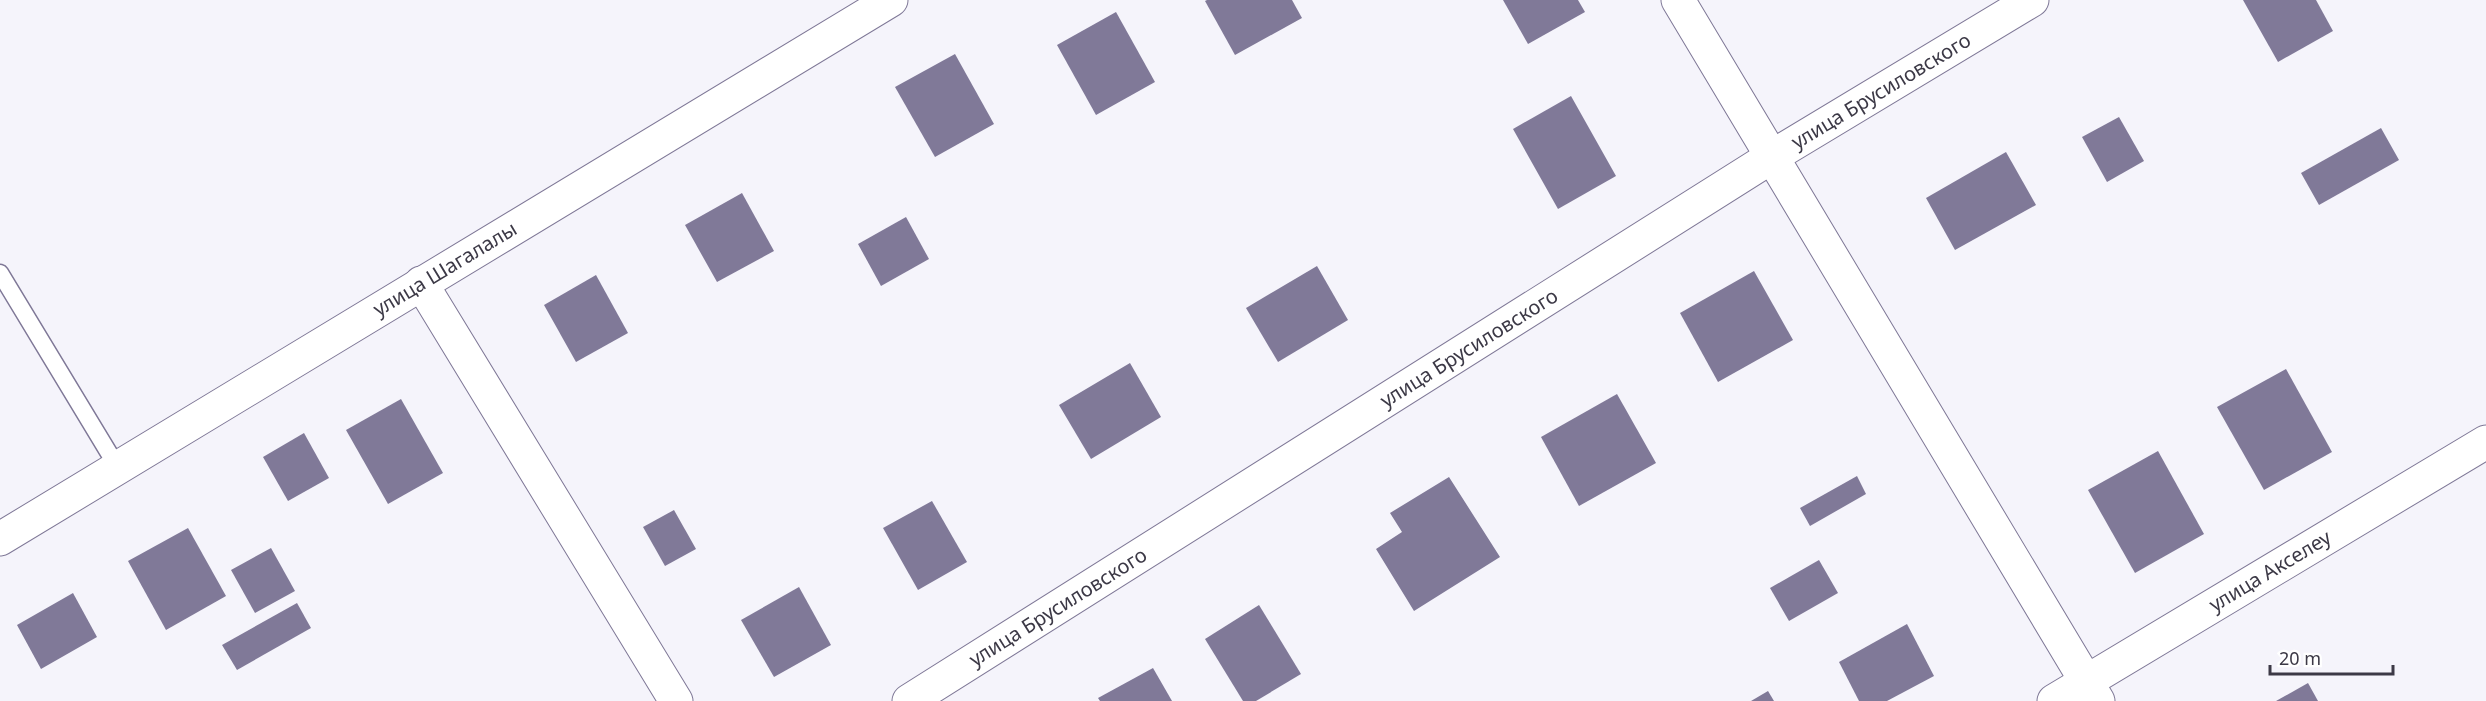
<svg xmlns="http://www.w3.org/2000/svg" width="2486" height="701" viewBox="0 0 2486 701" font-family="'Noto Sans',sans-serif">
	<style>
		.building { fill: #807998 }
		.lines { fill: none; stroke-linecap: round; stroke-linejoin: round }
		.lane-casing { stroke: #7f7897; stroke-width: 19 }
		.street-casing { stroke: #7f7897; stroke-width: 35 }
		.lane { stroke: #fff; stroke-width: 16 }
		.street { stroke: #fff; stroke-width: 33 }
		.labels { text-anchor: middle; stroke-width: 6; stroke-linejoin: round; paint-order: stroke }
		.street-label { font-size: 20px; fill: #3c3946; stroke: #fff }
	</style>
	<rect width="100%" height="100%" fill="#f5f4fb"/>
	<g class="building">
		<polygon points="1207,0 1292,0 1302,18 1235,55 1205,1"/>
		<polygon points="1503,0 1578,0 1585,12 1528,44"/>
		<polygon points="2243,0 2316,0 2333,31 2278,62"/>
		<polygon points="1116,12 1155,82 1096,115 1057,45"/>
		<polygon points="955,54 994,124 935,157 895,87"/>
		<polygon points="1571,96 1616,176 1558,209 1513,129"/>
		<polygon points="2119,117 2144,161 2107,182 2082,137"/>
		<polygon points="2381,128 2399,160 2319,205 2301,173"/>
		<polygon points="2006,152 2036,205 1955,250 1926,198"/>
		<polygon points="742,193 774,251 717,282 685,225"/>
		<polygon points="906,217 929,259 881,286 858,244"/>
		<polygon points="1317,266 1348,320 1278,362 1246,308"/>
		<polygon points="1754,271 1793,340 1718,382 1680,313"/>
		<polygon points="596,275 628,333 576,362 544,305"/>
		<polygon points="1130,363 1161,417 1091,459 1059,405"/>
		<polygon points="2286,369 2332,452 2264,490 2217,407"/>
		<polygon points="1617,394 1656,463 1579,506 1541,437"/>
		<polygon points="401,399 443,473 388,504 346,430"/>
		<polygon points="304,433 329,478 288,501 263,457"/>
		<polygon points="2158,451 2204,534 2135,573 2088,490"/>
		<polygon points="1857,476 1866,494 1810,526 1800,508"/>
		<polygon points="1449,477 1500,557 1414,611 1376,549 1402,532 1390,513"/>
		<polygon points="932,501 967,562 918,590 883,528"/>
		<polygon points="674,510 696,549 665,566 643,527"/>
		<polygon points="188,528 226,596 166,630 128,561"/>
		<polygon points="271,548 295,591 255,613 231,570"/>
		<polygon points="1819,560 1838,593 1789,621 1770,588"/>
		<polygon points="799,587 831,645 774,677 741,620"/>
		<polygon points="73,593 97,637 41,669 17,625"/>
		<polygon points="297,603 311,628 237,670 222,645"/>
		<polygon points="1259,605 1301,674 1256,701 1243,701 1205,639"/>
		<polygon points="1907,624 1934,676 1887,701 1859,701 1839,662"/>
		<polygon points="1153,668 1172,701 1100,701 1098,698"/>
		<polygon points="2308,683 2318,701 2276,701"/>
		<polygon points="1768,691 1774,701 1751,701"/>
	</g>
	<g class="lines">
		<g class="lane-casing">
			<polyline id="lane" points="0,273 118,468"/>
		</g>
		<g class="street-casing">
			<g id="street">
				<polyline points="1678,0 2098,701"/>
				<polyline points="421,283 676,701"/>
				<polyline points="0,539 891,0"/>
				<polyline points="909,701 1773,156 2032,0"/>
				<polyline points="2054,701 2486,442"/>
			</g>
		</g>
		<use href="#lane" class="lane"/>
		<use href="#street" class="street"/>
	</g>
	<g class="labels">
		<g class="street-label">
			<text transform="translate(1881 91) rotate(-31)" y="7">улица Брусиловского</text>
			<text transform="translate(445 269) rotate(-31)" y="7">улица Шагалалы</text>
			<text transform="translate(1469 348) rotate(-32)" y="7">улица Брусиловского</text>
			<text transform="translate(2270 571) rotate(-31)" y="7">улица Акселеу</text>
			<text transform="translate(1058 607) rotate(-32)" y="7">улица Брусиловского</text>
		</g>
	</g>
	<path d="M2270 665v9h123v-9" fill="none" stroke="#3c3946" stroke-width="3"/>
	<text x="2279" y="665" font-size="18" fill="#3c3946" stroke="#ffffff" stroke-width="4.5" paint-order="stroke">20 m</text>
</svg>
